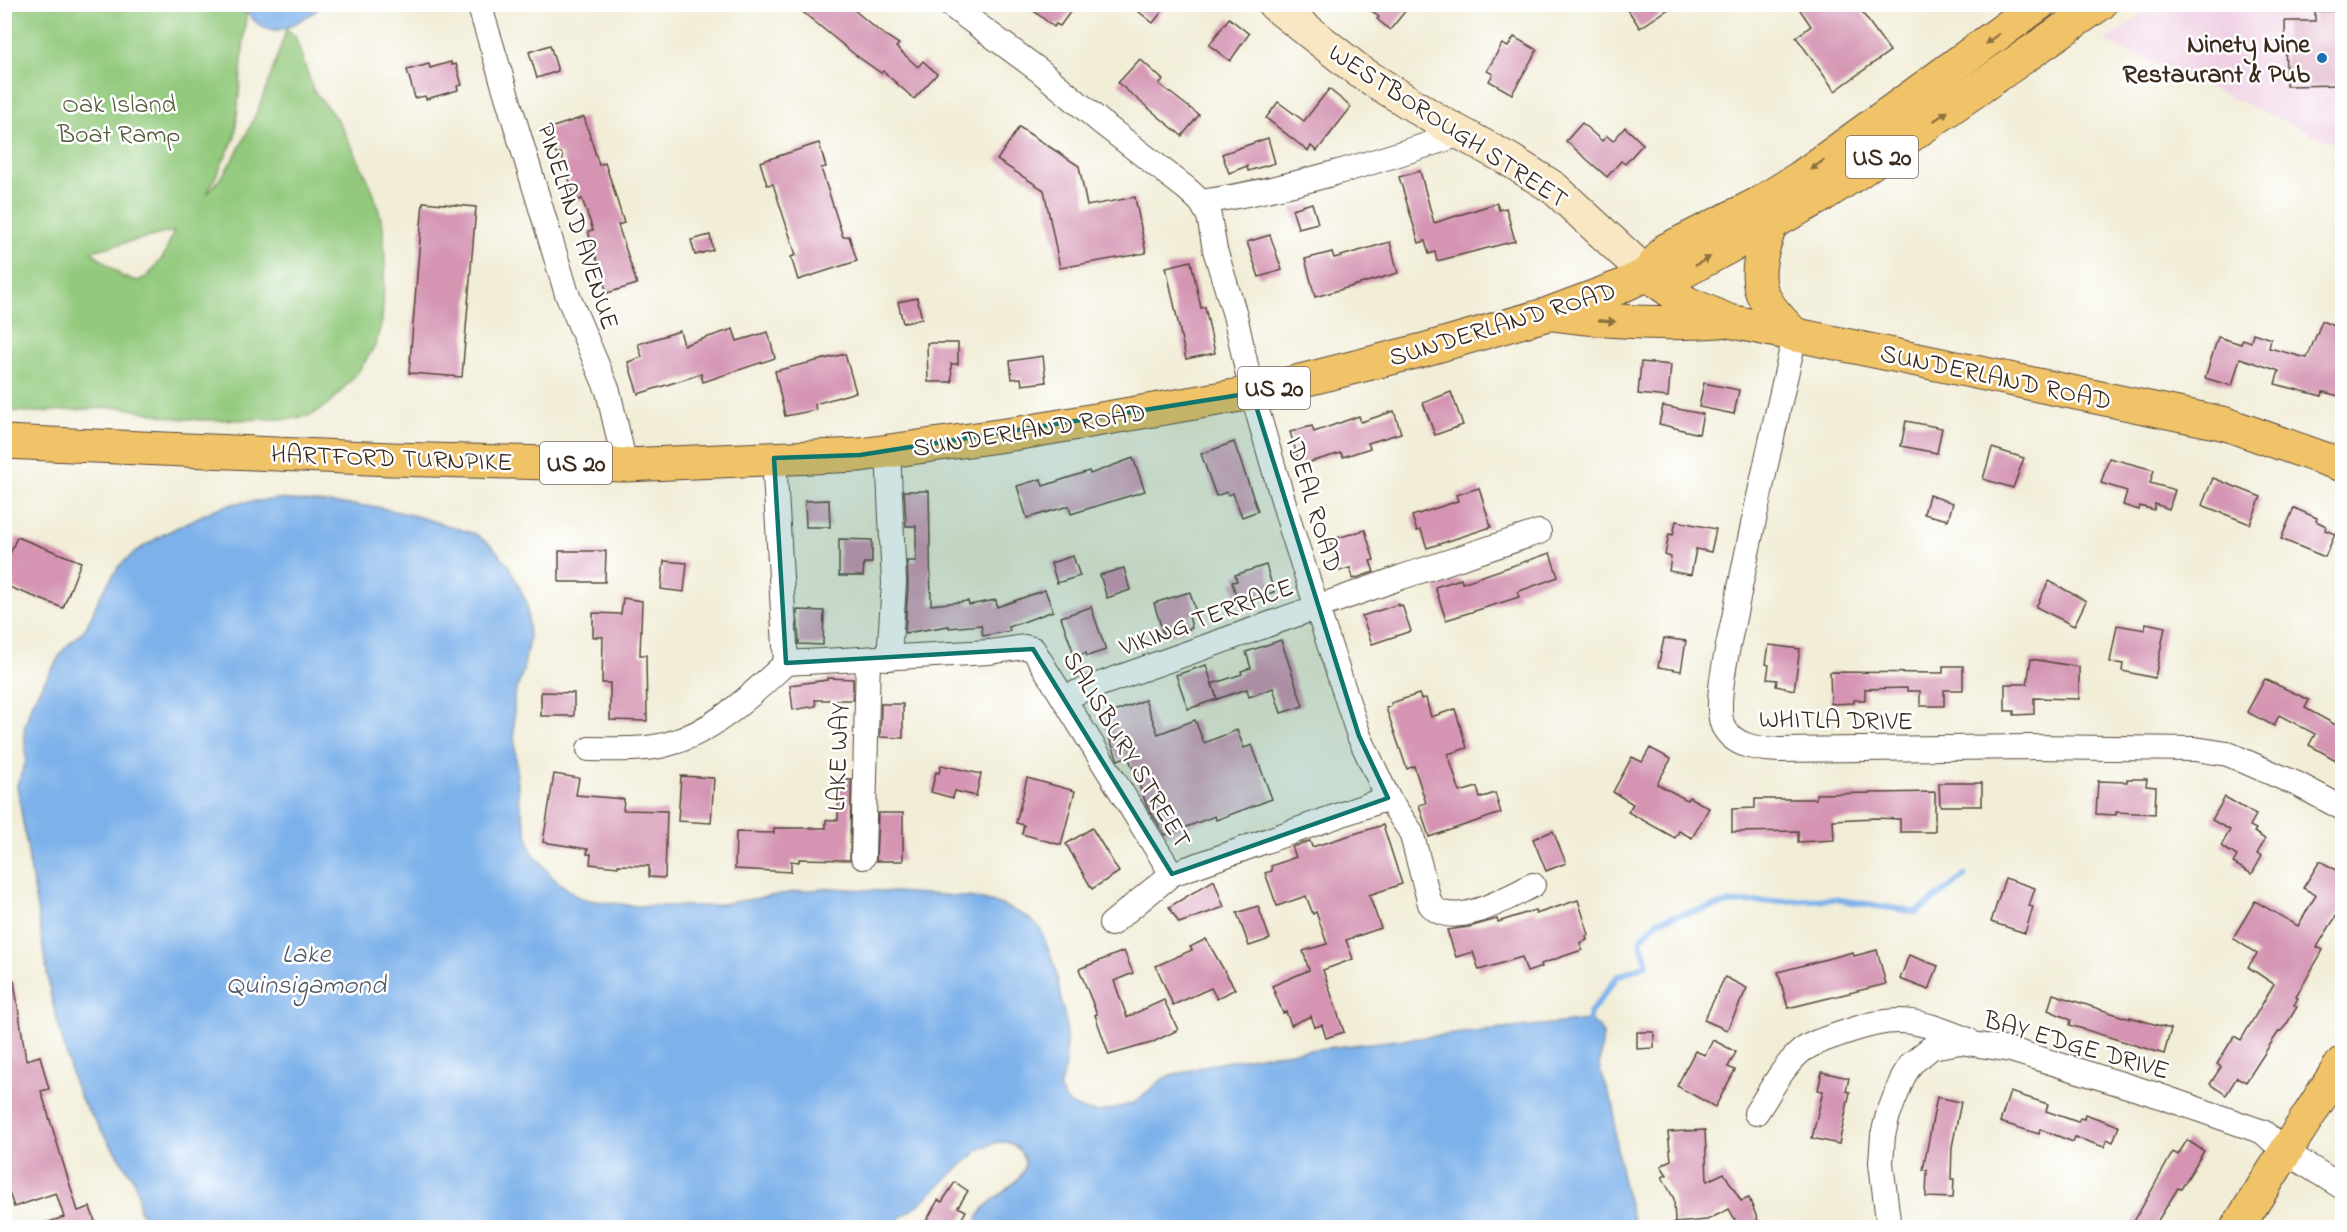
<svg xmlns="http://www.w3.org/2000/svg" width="2347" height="1232" viewBox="0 0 2347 1232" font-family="'Indie Flower',sans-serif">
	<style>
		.built { fill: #f0d0e4 }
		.green { fill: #92c97b; stroke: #667a4c; stroke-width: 1.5; fill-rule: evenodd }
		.water { fill: #7bb1ea; stroke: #5b6e84; stroke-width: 1.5 }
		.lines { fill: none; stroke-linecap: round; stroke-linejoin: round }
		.stream { stroke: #7bb1ea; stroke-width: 6 }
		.building { fill: #d494b2 }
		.street-casing { stroke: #56473a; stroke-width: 26 }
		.secondary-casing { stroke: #56473a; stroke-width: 35 }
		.primary-casing { stroke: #56473a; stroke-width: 35 }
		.street { stroke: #fff; stroke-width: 24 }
		.secondary { stroke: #f9e7c3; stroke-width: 33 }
		.primary { stroke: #f1c369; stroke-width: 33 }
		.oneway { fill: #8d6f40 }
		.marked { fill: #0f766e; fill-opacity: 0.2; stroke: #0f766e; stroke-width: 4.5; stroke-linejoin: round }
		.poi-dot { fill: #1f6fb2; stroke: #fff; stroke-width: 2 }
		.labels { text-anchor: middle; stroke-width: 5; stroke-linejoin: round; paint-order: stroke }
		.shield { fill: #fff; stroke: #766a62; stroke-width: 1.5 }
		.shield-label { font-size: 24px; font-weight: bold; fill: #3b2a1e }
		.poi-label { font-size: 26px; font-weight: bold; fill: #3b2a1e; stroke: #fff; text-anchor: end }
		.park-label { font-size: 26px; fill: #555a3a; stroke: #fff }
		.street-label { font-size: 26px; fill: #3b2a1e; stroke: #fff }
		.water-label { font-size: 27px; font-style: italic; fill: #515965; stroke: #fff }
	</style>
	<rect width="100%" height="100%" fill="#fff"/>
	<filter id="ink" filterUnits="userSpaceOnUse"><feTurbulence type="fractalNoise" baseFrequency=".0167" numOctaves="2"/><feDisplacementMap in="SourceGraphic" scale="12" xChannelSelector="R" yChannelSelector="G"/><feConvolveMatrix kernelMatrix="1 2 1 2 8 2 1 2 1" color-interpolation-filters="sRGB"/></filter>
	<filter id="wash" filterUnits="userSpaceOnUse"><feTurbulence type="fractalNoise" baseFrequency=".008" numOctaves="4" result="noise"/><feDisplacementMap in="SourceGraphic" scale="24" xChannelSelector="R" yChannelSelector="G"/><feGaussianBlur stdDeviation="1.35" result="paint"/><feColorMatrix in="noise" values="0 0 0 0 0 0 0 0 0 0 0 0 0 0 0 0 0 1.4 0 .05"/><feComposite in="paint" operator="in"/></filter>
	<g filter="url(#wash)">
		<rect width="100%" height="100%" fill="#f1edd7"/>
		<polygon class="built" points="2154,5 2342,5 2342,147 2105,42"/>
		<path class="green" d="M 5,5 L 247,5 L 235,137 L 207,194 C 245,154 270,82 286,30 L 295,36 L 313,90 L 338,121 L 353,149 L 373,191 L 383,226 L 385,263 L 382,321 L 375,346 L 358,372 L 331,402 L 312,415 L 290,419 L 203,420 L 175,418 L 121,407 L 39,412 L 5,411 ZM 174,231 L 164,256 L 148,276 L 138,281 L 123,277 L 91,251 Z"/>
		<g class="water">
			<path d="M 241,5 L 320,5 L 317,10 C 282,32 269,43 241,5 Z"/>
			<path d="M 278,499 L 377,507 L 416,516 L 475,534 L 492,546 L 509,566 L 527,603 L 529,638 L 523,671 L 514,697 L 514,734 L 519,800 L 531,850 L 552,877 L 578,897 L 589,900 L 636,906 L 710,906 L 800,891 L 832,888 L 942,895 L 975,898 L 1002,905 L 1027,917 L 1040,928 L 1055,967 L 1066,1024 L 1066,1065 L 1059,1089 L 1068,1103 L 1085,1111 L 1100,1112 L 1134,1103 L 1164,1078 L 1208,1065 L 1266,1055 L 1379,1042 L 1589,1020 L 1598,1026 L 1603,1035 L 1599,1067 L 1614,1107 L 1615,1137 L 1622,1178 L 1635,1227 L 973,1227 C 977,1221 980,1212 985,1207 C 997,1195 1014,1187 1023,1172 C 1030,1158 1016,1142 1002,1142 C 994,1142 987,1146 980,1149 L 918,1205 L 887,1227 L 154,1227 L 139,1210 L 138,1193 L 132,1177 L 83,1103 L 73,1080 L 51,997 L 17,785 L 26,761 L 24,729 L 32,702 L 64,649 L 86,628 L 100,596 L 119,566 L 136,551 L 164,534 L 215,509 L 236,503 Z"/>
		</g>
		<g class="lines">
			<polyline class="stream" points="1587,1026 1590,1013 1618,976 1647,964 1640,940 1659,920 1729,903 1834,899 1917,912 1965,876"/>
		</g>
		<g id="blocks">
			<g class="building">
				<polygon points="793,4 847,4 879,31 899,44 896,47 918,67 923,61 937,74 914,99 883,71 881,73 854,54"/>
				<polygon points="1025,4 1076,4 1060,26 1056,24 1054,27"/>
				<polygon points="1129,4 1168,4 1153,23"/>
				<polygon points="1363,4 1411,4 1390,30 1377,19 1379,17"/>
				<polygon points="1624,4 1676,4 1640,28"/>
				<polygon points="1796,4 1856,4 1890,51 1835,91 1796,37 1811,26"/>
				<polygon points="2315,11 2338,11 2339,20 2343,20 2343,85 2286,86 2285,21 2315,21"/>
				<polygon points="1229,18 1249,34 1230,61 1209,45"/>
				<polygon points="1514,37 1537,50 1512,94 1489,81 1493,74 1487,71 1502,44 1508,47"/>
				<polygon points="550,45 558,71 537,78 529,52"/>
				<polygon points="1140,59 1163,80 1159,84 1199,115 1182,136 1118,83"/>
				<polygon points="451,62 452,65 456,64 462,85 457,86 458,90 426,99 425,96 415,98 407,70 429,64 430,68"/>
				<polygon points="1329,89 1351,107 1317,151 1311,146 1308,151 1266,118 1278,102 1304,121"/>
				<polygon points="584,117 599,165 605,163 612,184 624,223 618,225 637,284 607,293 588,231 593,230 582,199 576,201 561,153 556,154 547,129"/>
				<polygon points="1582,123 1602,141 1607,136 1613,141 1625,127 1643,144 1625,164 1621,161 1607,177 1566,141"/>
				<polygon points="1019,127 1079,166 1087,206 1135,197 1146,253 1060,268 1044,190 997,160"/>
				<polygon points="1268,138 1275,163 1248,171 1247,166 1229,173 1222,154"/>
				<polygon points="819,143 826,167 821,168 843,237 849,236 857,261 798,280 791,257 796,255 773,184 767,185 760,162"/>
				<polygon points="1420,171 1434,223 1497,203 1499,210 1506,208 1515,241 1437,261 1435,252 1429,254 1425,241 1419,243 1399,177"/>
				<polygon points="423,202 476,207 462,377 409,373"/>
				<polygon points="1312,203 1318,223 1298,228 1292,209"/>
				<polygon points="710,235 713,250 695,255 691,240"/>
				<polygon points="1270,235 1282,270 1259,277 1247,242"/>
				<polygon points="1390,242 1398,273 1315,297 1305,259 1332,252 1334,258"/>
				<polygon points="1191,261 1201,308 1205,307 1215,353 1186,359 1166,267"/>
				<polygon points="917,298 922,319 903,323 898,302"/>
				<polygon points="2322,321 2343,330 2343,397 2323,392 2322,396 2275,384 2279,371 2240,358 2232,386 2205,378 2218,337 2241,344 2243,339 2251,342 2253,333 2271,339 2269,348 2307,358"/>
				<polygon points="733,329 737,341 768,332 775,358 703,382 701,374 638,394 628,362 642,357 638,344 680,331 684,345"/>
				<polygon points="927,343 958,343 958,364 951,364 952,382 928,382"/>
				<polygon points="845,354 856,392 815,404 816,410 785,416 775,371"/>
				<polygon points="1043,356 1046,382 1022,385 1021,378 1012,379 1010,361"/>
				<polygon points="1641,362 1671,365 1668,397 1638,394"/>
				<polygon points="1704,383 1739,390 1734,414 1699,407"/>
				<polygon points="1451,392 1463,425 1435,435 1423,403"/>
				<polygon points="1663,406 1703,414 1699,434 1659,424"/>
				<polygon points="1394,411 1401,433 1368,443 1370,448 1343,457 1341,453 1300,465 1290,432 1312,426 1314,432 1359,416 1361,422"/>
				<polygon points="1906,421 1942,428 1937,453 1901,446"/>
				<polygon points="1234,442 1258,511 1242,517 1233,493 1228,495 1227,492 1216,496 1201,454"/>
				<polygon points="1992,448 2024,458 2013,488 1983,479"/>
				<polygon points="1133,458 1145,491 1071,514 1069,506 1027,518 1017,486 1041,479 1043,486 1089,471 1090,474"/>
				<polygon points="2109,458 2154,470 2150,483 2175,490 2169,509 2155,504 2154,510 2140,506 2139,510 2123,505 2127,491 2101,483"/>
				<polygon points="2213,478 2261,497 2250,524 2202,505"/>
				<polygon points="1479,488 1491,527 1427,548 1421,530 1417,531 1412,516 1458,501 1456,495"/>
				<polygon points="904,491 929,491 931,605 968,601 969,605 996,600 997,607 1045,590 1053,611 1009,627 1010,631 983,636 981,625 949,628 949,626 905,633 908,584 907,561 916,561 916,526 906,526"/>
				<polygon points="1929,495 1953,503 1948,520 1924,514"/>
				<polygon points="829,500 830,527 806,527 805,501"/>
				<polygon points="2294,508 2317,518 2316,521 2326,526 2325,530 2335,534 2325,557 2281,539"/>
				<polygon points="1676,521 1716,529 1711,552 1696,549 1691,575 1669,571 1671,557 1665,555 1669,534 1673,535"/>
				<polygon points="1365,530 1374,560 1370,561 1374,572 1353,579 1350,568 1339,571 1330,540"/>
				<polygon points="17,537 81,562 63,608 4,585 4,568"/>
				<polygon points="839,539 872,540 872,563 864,563 863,576 839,576"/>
				<polygon points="559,551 606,551 605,582 559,582"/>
				<polygon points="1550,553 1558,577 1517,592 1519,597 1446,620 1435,587 1461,579 1462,583"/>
				<polygon points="1073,556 1080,576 1057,583 1051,563"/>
				<polygon points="664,561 687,563 684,592 661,589"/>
				<polygon points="1266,565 1274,592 1238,603 1232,582 1237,581 1235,575"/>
				<polygon points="1124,568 1130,590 1107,598 1100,575"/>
				<polygon points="2049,581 2086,601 2074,626 2036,607"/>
				<polygon points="1190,592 1196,613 1189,616 1192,628 1164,637 1154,603"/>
				<polygon points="623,598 642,601 640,655 646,655 647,721 610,720 610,683 602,683 603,637 593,637 593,613 621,614"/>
				<polygon points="1399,604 1399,606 1402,605 1411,631 1372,644 1362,616"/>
				<polygon points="1091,607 1106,650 1087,656 1086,653 1075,657 1061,617"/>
				<polygon points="797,610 824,611 823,645 799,644"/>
				<polygon points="2146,623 2165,627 2155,678 2122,671 2123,664 2110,662 2117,625 2145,630"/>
				<polygon points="1664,638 1686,641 1681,671 1658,667"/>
				<polygon points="1281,640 1303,706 1281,713 1273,688 1249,697 1247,689 1217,699 1212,684 1242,674 1241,671 1251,668 1246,652"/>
				<polygon points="1769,645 1800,649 1794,690 1776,686 1777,680 1767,679 1769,665 1766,664"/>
				<polygon points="2031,659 2079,667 2079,699 2034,698 2034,714 2014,715 2014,711 2005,711 2005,684 2027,684"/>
				<polygon points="1206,665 1217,699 1188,709 1176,675"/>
				<polygon points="1943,666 1963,666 1963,690 1944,690 1944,706 1920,706 1920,691 1907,691 1907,688 1865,689 1865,700 1854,700 1854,703 1831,704 1830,672 1943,673"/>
				<polygon points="827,678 853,679 853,700 815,700 816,706 793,710 790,685 827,680"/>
				<polygon points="2265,679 2309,700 2305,708 2343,729 2343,764 2309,745 2315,734 2279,715 2274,726 2247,712"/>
				<polygon points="541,692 574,693 574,716 541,716"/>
				<polygon points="1419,694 1421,699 1426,698 1431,717 1455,709 1467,748 1448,754 1460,792 1477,787 1480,798 1495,793 1501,813 1429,837 1419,805 1426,803 1414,766 1407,769 1386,708 1392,706 1391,703"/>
				<polygon points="1145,700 1158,734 1195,720 1204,743 1237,730 1244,748 1252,745 1272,799 1216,820 1215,816 1165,835 1147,806 1128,756 1118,760 1117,758 1101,717"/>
				<polygon points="881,704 903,704 903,738 880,737"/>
				<polygon points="1650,748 1671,759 1657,784 1687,800 1689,797 1709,808 1692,838 1679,831 1675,838 1628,812 1633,804 1613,792 1632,757 1642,762"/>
				<polygon points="941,765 981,774 976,796 955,791 953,798 931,792 936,772 939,773"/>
				<polygon points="554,774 579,778 576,795 624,799 623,810 667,811 665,878 649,877 649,866 618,865 618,867 590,864 591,854 587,854 588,849 543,842"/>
				<polygon points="681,776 714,778 711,823 678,821"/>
				<polygon points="1027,778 1075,791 1061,845 1022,834 1024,825 1016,823"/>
				<polygon points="839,779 851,779 850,860 799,859 799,862 791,861 791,872 735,869 736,832 774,833 774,828 826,828 826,820 838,820"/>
				<polygon points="2127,779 2147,779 2146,786 2156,787 2155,814 2116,812 2116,815 2096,814 2098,781 2127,782"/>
				<polygon points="1939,783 1982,783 1982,806 1940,806"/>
				<polygon points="1935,792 1935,832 1900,832 1900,819 1875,818 1833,820 1834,840 1798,842 1798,831 1732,832 1732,809 1755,808 1755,799 1816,799 1816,794"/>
				<polygon points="2225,797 2256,815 2250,826 2256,829 2254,832 2265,839 2257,854 2262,856 2252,874 2233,863 2237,856 2221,846 2230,830 2212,820"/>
				<polygon points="878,813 903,813 903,861 876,861"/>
				<polygon points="1383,825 1402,884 1369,895 1381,928 1346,940 1353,959 1323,970 1344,1032 1326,1038 1322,1025 1315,1027 1311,1016 1291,1025 1286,1012 1283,1013 1272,986 1309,970 1303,951 1327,944 1316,912 1313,914 1306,896 1277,906 1265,873 1272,871 1271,866 1296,857 1292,847 1310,841 1312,847"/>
				<polygon points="1092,828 1119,872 1092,889 1066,844"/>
				<polygon points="1553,831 1566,863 1546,871 1533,839"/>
				<polygon points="2320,861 2343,874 2343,905 2317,947 2323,950 2296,997 2298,998 2294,1005 2297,1007 2286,1025 2280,1032 2279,1031 2246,1082 2237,1077 2226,1095 2210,1084 2221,1067 2217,1064 2234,1036 2241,1040 2274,984 2248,967 2257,954 2233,938 2255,901 2298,926 2316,895 2303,888"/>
				<polygon points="2005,878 2035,888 2029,906 2033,907 2025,933 1991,922"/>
				<polygon points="1214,880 1224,907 1179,923 1169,907"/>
				<polygon points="1578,900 1589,935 1586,936 1587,940 1580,943 1582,950 1541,964 1542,967 1527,972 1522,957 1479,970 1473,952 1456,957 1447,930 1469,927 1497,919 1498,922 1535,910 1536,914"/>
				<polygon points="1258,906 1270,939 1249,946 1237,913"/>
				<polygon points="1206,939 1235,989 1217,999 1211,988 1173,1005 1156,966 1192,950 1190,947"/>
				<polygon points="1877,950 1886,984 1788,1008 1778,972 1853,952 1854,956"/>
				<polygon points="1124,951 1133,973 1114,981 1127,1017 1164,1000 1178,1030 1151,1043 1109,1055 1095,1015 1097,1014 1079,969"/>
				<polygon points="1909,955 1938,966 1929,990 1900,979"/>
				<polygon points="1725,977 1747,988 1727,1030 1704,1020"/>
				<polygon points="14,981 26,1060 40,1056 49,1089 41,1091 78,1211 90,1207 97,1227 40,1227 40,1225 64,1217 56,1193 14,1207 4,1178 4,982"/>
				<polygon points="2053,994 2130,1019 2130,1017 2171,1029 2164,1054 2070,1025 2071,1020 2048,1010"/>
				<polygon points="1637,1032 1654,1032 1654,1048 1637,1049"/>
				<polygon points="1713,1040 1736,1052 1728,1067 1735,1070 1715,1107 1677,1086 1695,1051 1705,1055"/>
				<polygon points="1822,1072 1849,1078 1846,1091 1850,1092 1839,1144 1812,1138 1823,1091 1818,1090"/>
				<polygon points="2010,1092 2048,1104 2046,1111 2078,1122 2080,1118 2084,1119 2085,1114 2119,1126 2113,1142 2107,1139 2104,1147 2075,1137 2073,1142 2040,1129 2039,1134 2000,1122"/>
				<polygon points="1937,1097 1961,1102 1952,1147 1951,1179 1954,1179 1953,1198 1926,1197 1927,1170 1923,1170"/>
				<polygon points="1705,1130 1707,1181 1724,1173 1741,1201 1749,1198 1758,1220 1739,1227 1729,1209 1707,1220 1675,1223 1674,1199 1662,1177 1667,1175 1661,1166 1671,1160 1668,1132"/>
				<polygon points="2187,1140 2204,1151 2181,1189 2178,1188 2154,1227 2131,1227 2173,1152 2178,1155"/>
				<polygon points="955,1182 968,1191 958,1207 966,1211 957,1227 923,1227 938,1200 942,1202"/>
			</g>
		</g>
	</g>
	<g filter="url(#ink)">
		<use href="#blocks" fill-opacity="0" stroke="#56473a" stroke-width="1.5"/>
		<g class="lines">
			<g class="street-casing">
				<g id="street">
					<polyline points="479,4 567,294 608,391 625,465"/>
					<path d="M 949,4 L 1040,71 L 1102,123 L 1187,189 L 1201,202 L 1209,216 L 1215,250 L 1235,315 L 1252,393 L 1292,531 L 1359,736 L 1388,798 L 1411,832 L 1430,904 C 1451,932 1509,897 1533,885"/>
					<path d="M 1201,202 C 1291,189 1375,162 1461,134"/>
					<path d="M 1795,335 C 1774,427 1753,520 1735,613 C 1730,638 1713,704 1723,726 C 1734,747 1758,749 1779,750 L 2030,747 L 2195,749 L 2228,754 L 2299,785 L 2342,808"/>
					<polyline points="888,451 894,583 889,658"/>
					<polyline points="774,458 786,663"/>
					<polyline points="786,663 990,652 1024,647 1033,649 1172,874"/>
					<polyline points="1064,697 1402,577 1539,532"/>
					<path d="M 589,749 C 614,749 643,751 668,744 C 714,732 752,694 786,663"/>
					<polyline points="863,857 868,659"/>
					<polyline points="1111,924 1172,874 1388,798"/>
					<path d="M 1756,1113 C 1769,1094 1781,1069 1799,1053 C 1810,1043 1826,1039 1840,1034 C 1896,1014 1913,1018 1968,1040"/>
					<polyline points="1889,1228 1881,1163 1883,1135 1888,1115 1903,1077 1911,1064 1932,1047 1960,1042 2011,1050 2157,1095 2263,1132 2284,1151 2342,1187"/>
				</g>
			</g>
			<g class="secondary-casing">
				<polyline id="secondary" points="1274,4 1359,71 1440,122 1508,159 1554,188 1647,274"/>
			</g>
			<g class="primary-casing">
				<g id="primary">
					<path d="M 1772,222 C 1763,245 1752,276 1765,299 C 1772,313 1785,324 1795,335"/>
					<polyline points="1647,274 1687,303 1729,321 2226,424 2342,465"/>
					<polyline points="1647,274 1666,250 1758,204 1801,177 2039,4"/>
					<path d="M 1553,314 C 1609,322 1664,325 1720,321"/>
					<polyline points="4,442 391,459 625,465 860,455 1020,433 1252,393 1423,350 1548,314 1620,287 1647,274 1681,273 1818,198 1860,171 2100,4"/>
					<polyline points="2237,1228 2342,1063"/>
				</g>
			</g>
			<use href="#street" class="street"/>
			<use href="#secondary" class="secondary"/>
			<use href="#primary" class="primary"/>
		</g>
		<defs><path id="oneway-solid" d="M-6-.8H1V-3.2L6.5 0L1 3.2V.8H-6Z" transform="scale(1.5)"/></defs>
		<g class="oneway">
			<use href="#oneway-solid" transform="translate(1992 39) rotate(144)"/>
			<use href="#oneway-solid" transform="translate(1941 116) rotate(-34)"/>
			<use href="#oneway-solid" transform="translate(1817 165) rotate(145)"/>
			<use href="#oneway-solid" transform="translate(1703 261) rotate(-29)"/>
			<use href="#oneway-solid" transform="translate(1607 321) rotate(5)"/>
		</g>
	</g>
	<path class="marked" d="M 1252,393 L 1359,736 L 1388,798 L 1172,874 L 1033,649 L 786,663 L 774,458 L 860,455 Z"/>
	<circle class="poi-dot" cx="2322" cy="58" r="6"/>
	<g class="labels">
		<g class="shield">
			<rect x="1846" y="136" width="72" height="42" rx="4.5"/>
			<rect x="1238" y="367" width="72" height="42" rx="4.5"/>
			<rect x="540" y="442" width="72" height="42" rx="4.5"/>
		</g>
		<g class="shield-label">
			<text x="1882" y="165">US 20</text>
			<text x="1274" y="396">US 20</text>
			<text x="576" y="471">US 20</text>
		</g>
		<g class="poi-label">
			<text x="2310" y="52">Ninety Nine<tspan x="2310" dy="30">Restaurant &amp; Pub</tspan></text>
		</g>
		<g class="park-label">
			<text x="119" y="112">Oak Island<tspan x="119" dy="30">Boat Ramp</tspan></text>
		</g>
		<g class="street-label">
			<text transform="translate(1449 125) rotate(33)" y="9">WESTBOROUGH STREET</text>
			<text transform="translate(579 226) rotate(72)" y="9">PINELAND AVENUE</text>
			<text transform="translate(1502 323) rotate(-17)" y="9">SUNDERLAND ROAD</text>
			<text transform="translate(1996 376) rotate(12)" y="9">SUNDERLAND ROAD</text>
			<text transform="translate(1029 429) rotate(-9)" y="9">SUNDERLAND ROAD</text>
			<text transform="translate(392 457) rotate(2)" y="9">HARTFORD TURNPIKE</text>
			<text transform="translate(1315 504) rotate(73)" y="9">IDEAL ROAD</text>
			<text transform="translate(1206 616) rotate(-20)" y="9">VIKING TERRACE</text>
			<text transform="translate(1836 719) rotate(1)" y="9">WHITLA DRIVE</text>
			<text transform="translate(1128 749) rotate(59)" y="9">SALISBURY STREET</text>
			<text transform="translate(837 757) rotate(-88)" y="9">LAKE WAY</text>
			<text transform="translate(2077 1044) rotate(16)" y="9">BAY EDGE DRIVE</text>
		</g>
		<g class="water-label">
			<text x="306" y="962">Lake<tspan x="306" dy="31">Quinsigamond</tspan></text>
		</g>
	</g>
	<rect width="2347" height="1232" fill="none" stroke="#fff" stroke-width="24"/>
</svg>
